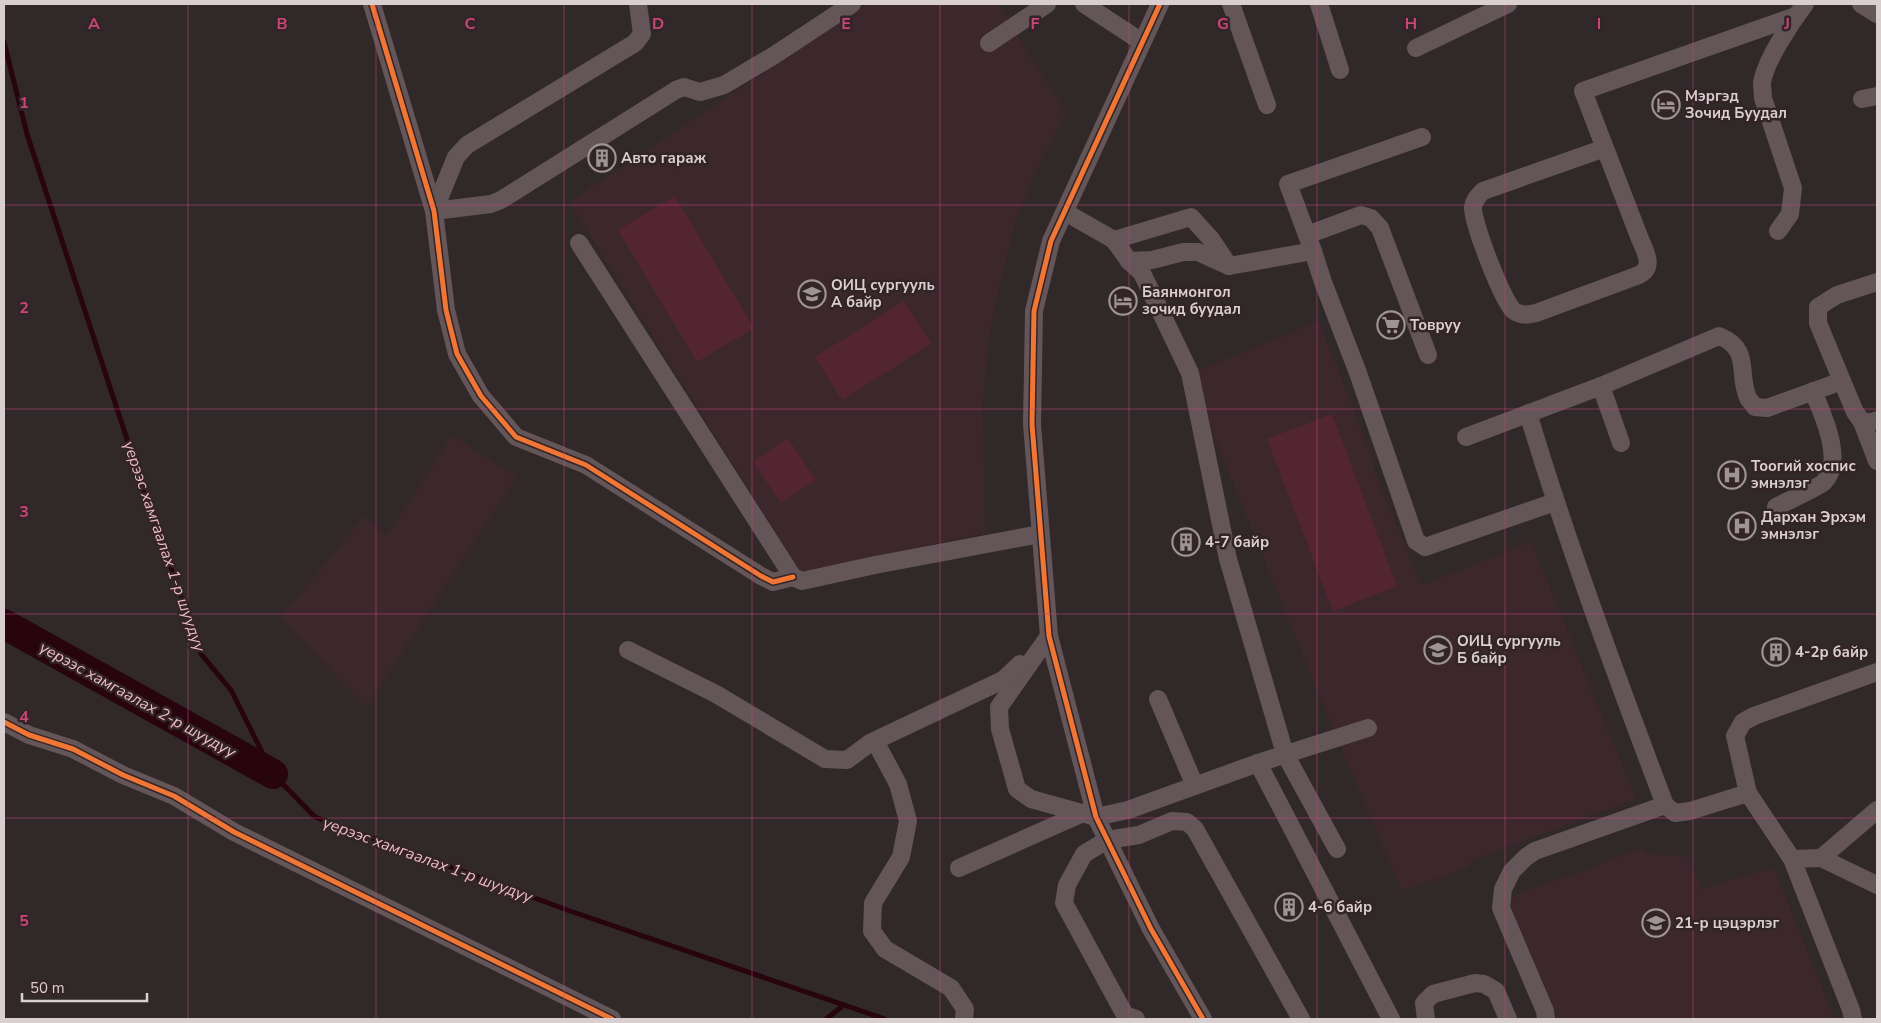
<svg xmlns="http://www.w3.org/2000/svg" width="1881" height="1023" viewBox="0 0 1881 1023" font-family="'Nunito Sans',sans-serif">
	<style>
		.built { fill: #3b272c }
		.green { fill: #532532 }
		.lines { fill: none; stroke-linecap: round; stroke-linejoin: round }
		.stream { stroke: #27040e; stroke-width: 5 }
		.river { stroke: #27040e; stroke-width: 30 }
		.minor { stroke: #635558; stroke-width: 18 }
		.cycleway-casing { stroke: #332427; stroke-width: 8 }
		.cycleway { stroke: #f07635; stroke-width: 5 }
		.grid { fill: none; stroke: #c84678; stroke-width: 1; stroke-opacity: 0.55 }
		.labels { text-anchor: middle; stroke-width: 5; stroke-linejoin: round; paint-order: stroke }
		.poi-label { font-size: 15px; font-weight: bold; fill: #d9ced0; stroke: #332427; text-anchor: start }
		.water-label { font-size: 16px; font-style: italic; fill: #f0bbc6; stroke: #332427 }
		.grid-label { font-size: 16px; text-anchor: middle; font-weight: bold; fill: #c84678; stroke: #332427; stroke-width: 5; stroke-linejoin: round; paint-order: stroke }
	</style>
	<rect width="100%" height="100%" fill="#302829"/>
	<g class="built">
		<polygon points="867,4 998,4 1066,113 1033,177 1015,223 994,311 989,339 983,402 985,533 801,573 569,202"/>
		<polygon points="1319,321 1374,462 1374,470 1420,582 1426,584 1531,541 1633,791 1635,799 1474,860 1467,868 1402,891 1327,715 1211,429 1191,373"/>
		<polygon points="452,435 517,477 366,707 280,618 364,516 387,536"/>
		<polygon points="1643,848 1646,854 1686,856 1703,889 1718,883 1774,868 1834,1017 1833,1019 1558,1019 1507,905 1515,895"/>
	</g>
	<g class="green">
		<polygon points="675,196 754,328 697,362 618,230"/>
		<polygon points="904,301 931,344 842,400 815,357"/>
		<polygon points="1332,414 1397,586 1333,611 1267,439"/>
		<polygon points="788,438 816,480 781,503 753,462"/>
	</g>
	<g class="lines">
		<g class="stream">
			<polyline points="4,42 27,134 142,485 201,654 231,690 273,774 315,817 570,911 885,1019"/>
			<polyline points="826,1019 844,1005"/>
		</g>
		<polyline class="river" points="4,624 273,774"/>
		<g class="minor">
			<polyline points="372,4 434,211 446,310 457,354 481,396 516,437 586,465 761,576 773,582 793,577"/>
			<polyline points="638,4 642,34 635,43 467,145 456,157 434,211 491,204 501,200 676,90 684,87 700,92 724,85 773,56 852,4"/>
			<polyline points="1084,4 1142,42"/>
			<polyline points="1160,4 1051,241 1034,311 1032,424 1049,636 1096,817 1151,929 1203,1019"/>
			<polyline points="1231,4 1267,105"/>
			<polyline points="1319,4 1340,70"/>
			<polyline points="1861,4 1877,14"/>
			<polyline points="989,43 1047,4"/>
			<polyline points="1416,48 1508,4"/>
			<polyline points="1862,99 1877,96"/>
			<path d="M 1605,148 L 1483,191 C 1478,196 1474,200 1473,207 C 1472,221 1503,303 1514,311 C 1521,316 1528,315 1536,313 L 1639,275 C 1655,267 1645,251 1640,239 L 1583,91 L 1796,16"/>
			<polyline points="1065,212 1114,240 1191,217 1211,239 1229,266 1313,251 1288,184 1422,137"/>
			<path d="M 1778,231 L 1790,214 L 1793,188 L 1763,98 C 1763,93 1762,88 1762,83 C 1765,61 1792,21 1805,4"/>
			<polyline points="1307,235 1361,215 1371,218 1380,228 1428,355"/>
			<polyline points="1114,240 1129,261 1142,273 1190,373 1228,559 1285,754 1337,849"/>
			<polyline points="579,243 793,577 802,581 875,565 1040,534"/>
			<polyline points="1313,251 1323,282 1358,373 1416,541 1425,547 1555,502"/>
			<polyline points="1129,261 1152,260 1183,252 1198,252 1229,266"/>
			<polyline points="1842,381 1855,412 1862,422 1872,422 1877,420"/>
			<polyline points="1601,386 1621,443"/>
			<path d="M 1528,413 C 1568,546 1616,675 1665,805 L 1675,813 L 1690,811 L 1748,793"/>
			<polyline points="1862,422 1877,461"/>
			<path d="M 1466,437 L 1601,386 L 1719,336 C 1752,349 1737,373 1748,398 C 1750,401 1753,404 1755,407 L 1767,408 L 1842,381 L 1818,323 L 1818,307 L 1837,295 L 1877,282"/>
			<path d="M 1776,507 C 1785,502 1818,488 1824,482 C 1845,461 1822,413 1813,391"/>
			<polyline points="1049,636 999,707 1000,729 1017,789 1031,799 1096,817 1128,810 1258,763 1368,728"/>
			<polyline points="628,650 716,694 825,759 847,760 870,743 1003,680 1020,664"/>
			<polyline points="1158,699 1195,786"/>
			<polyline points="4,722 29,735 73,749 123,775 174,796 234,832 612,1019"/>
			<polyline points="875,741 898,784 908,821 901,857 873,903 872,931 885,949 951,988 965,1009 964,1019"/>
			<polyline points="1258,763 1391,1019"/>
			<polyline points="1821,858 1877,810"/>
			<polyline points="1792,859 1821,858 1877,885"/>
			<polyline points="959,868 1083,813"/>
			<polyline points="1136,1019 1125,1015 1064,903 1067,885 1084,854 1107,840 1139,835 1172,821 1187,822 1195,829 1301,1019"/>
			<polyline points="1426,1019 1424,1003 1433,994 1475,983 1484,984 1496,991 1508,1019"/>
			<polyline points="1546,1019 1545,1011 1501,908 1503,889 1512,871 1526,857 1535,851 1665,805"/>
			<polyline points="1853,1019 1851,1010 1792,859 1748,793 1735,736 1743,722 1754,716 1877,672"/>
		</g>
		<g class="cycleway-casing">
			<g id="cycleway">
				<polyline points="372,4 434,211 446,310 457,354 481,396 516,437 586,465 761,576 773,582 793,577"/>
				<polyline points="1160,4 1051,241 1034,311 1032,424 1049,636 1096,817 1151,929 1203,1019"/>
				<polyline points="4,722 29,735 73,749 123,775 174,796 234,832 612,1019"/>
			</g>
		</g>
		<use href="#cycleway" class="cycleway"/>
	</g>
	<path class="grid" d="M 188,4 L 188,1019M 376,4 L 376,1019M 564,4 L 564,1019M 752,4 L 752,1019M 940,4 L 940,1019M 1129,4 L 1129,1019M 1317,4 L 1317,1019M 1505,4 L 1505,1019M 1693,4 L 1693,1019M 4,205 L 1877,205M 4,409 L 1877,409M 4,614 L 1877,614M 4,818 L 1877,818"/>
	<defs>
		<g id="hotel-ring" transform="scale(1.4375)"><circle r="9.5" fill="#332427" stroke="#9e9496" stroke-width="1.5"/><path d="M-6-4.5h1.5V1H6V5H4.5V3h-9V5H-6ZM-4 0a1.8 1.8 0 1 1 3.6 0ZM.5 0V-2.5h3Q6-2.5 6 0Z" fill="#9e9496"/></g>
		<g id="building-ring" transform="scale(1.4375)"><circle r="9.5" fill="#332427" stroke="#9e9496" stroke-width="1.5"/><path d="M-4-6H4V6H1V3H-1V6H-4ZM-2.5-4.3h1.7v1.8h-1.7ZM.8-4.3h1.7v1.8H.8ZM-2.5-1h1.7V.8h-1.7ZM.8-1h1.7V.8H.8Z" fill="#9e9496"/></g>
		<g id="school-ring" transform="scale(1.4375)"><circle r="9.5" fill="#332427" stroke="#9e9496" stroke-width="1.5"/><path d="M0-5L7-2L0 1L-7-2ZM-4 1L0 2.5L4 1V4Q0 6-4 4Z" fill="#9e9496"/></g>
		<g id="supermarket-ring" transform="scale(1.4375)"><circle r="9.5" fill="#332427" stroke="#9e9496" stroke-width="1.5"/><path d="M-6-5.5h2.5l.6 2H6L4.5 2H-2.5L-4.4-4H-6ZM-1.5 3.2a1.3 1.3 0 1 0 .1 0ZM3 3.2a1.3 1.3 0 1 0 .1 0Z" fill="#9e9496"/></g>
		<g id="hospital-ring" transform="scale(1.4375)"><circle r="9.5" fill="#332427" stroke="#9e9496" stroke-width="1.5"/><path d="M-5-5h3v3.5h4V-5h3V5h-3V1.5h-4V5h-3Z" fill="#9e9496"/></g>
	</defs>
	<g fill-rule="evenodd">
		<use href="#hotel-ring" x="1666" y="105"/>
		<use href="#building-ring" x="602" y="158"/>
		<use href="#school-ring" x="812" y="294"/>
		<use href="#hotel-ring" x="1123" y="301"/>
		<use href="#supermarket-ring" x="1391" y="325"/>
		<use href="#hospital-ring" x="1732" y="475"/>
		<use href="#hospital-ring" x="1742" y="526"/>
		<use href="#building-ring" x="1186" y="542"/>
		<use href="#school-ring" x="1438" y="650"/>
		<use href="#building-ring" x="1776" y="652"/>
		<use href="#building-ring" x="1289" y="907"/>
		<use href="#school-ring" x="1656" y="923"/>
	</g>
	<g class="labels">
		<g class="poi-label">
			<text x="1685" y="101">Мэргэд<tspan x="1685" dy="17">Зочид Буудал</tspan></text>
			<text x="621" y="163">Авто гараж</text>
			<text x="831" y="290">ОИЦ сургууль<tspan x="831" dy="17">А байр</tspan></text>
			<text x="1142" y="297">Баянмонгол<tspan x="1142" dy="17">зочид буудал</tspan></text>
			<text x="1410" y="330">Товруу</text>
			<text x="1751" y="471">Тоогий хоспис<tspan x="1751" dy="17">эмнэлэг</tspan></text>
			<text x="1761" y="522">Дархан Эрхэм<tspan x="1761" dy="17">эмнэлэг</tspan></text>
			<text x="1205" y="547">4-7 байр</text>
			<text x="1457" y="646">ОИЦ сургууль<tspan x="1457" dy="17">Б байр</tspan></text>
			<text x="1795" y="657">4-2р байр</text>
			<text x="1308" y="912">4-6 байр</text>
			<text x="1675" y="928">21-р цэцэрлэг</text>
		</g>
		<g class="water-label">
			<text transform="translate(165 546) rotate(71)" y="6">үерээс хамгаалах 1-р шуудуу</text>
			<text transform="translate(138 699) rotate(29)" y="6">үерээс хамгаалах 2-р шуудуу</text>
			<text transform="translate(428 859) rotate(20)" y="6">үерээс хамгаалах 1-р шуудуу</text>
		</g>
	</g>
	<g class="grid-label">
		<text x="94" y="29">A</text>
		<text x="282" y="29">B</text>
		<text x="470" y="29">C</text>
		<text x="658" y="29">D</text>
		<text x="846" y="29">E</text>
		<text x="1035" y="29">F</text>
		<text x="1223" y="29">G</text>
		<text x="1411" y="29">H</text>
		<text x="1599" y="29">I</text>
		<text x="1787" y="29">J</text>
		<text x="24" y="108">1</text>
		<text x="24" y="313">2</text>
		<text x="24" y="517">3</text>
		<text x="24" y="722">4</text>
		<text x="24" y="926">5</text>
	</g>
	<rect width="1881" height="1023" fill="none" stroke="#d9ced0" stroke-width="10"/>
	<path d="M22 993v8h125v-8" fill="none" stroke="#d9ced0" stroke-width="2.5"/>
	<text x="30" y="993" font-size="15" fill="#d9ced0" stroke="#332427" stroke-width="4" paint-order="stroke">50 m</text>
</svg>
